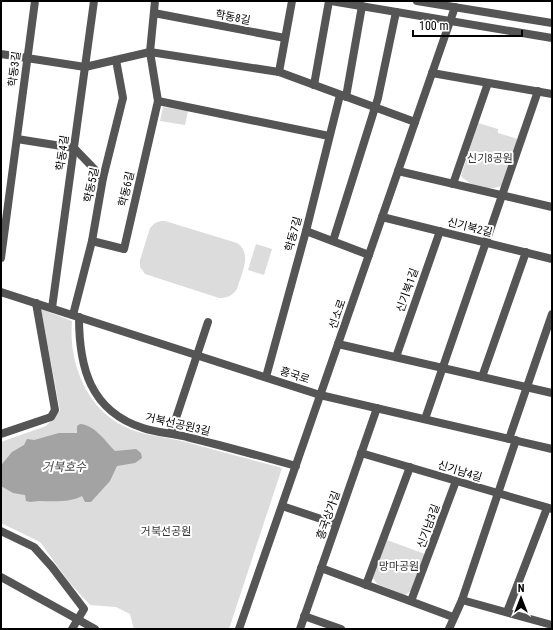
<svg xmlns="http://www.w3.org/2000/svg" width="553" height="630" viewBox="0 0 553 630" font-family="'Roboto Condensed','Noto Sans KR',sans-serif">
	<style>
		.green { fill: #dcdcdc }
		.water { fill: #a3a3a3 }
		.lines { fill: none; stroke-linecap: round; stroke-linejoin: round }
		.minor { stroke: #555; stroke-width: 8 }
		.tertiary { stroke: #555; stroke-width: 8 }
		.labels { text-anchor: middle; stroke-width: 4; stroke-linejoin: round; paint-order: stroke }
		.street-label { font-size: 11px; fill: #000; stroke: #fff }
		.park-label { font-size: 11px; fill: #333; stroke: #fff }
		.water-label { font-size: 12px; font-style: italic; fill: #444; stroke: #fff }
	</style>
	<rect width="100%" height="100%" fill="#fff"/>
	<g class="green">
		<polygon points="163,107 188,111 185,125 160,121"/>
		<path d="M 478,123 L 498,129 L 498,133 L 518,139 L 504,185 C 489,192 472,187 461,176 Z"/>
		<path d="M 161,221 L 165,221 L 237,243 C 253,253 241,275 237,289 C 232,296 227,298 219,298 L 145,274 L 140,267 L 140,260 L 150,228 L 155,223 Z"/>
		<polygon points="256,244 272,249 264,275 248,270"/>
		<path d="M 41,309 L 72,321 C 68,364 88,414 132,430 C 148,436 165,437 182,441 C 215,450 249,459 282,468 L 229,629 L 134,629 L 130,614 L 116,607 L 90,605 L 69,582 L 40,542 L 1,523 L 1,442 L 46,426 L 60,411 Z"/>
		<polygon points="387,540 425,554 411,591 405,595 377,584 373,578"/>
	</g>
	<path class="water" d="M 80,424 C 95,425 105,441 115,451 L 136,449 L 141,453 L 142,458 L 135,463 L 117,466 L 110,481 L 91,502 L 85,502 L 82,496 C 69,503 53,501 39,501 C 36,501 33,502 30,502 L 26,501 L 25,495 L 13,493 L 1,486 L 2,464 L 12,452 L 24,445 L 27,439 L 34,440 L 59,433 L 77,433 L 77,426 Z"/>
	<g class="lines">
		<g class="minor">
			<polyline points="154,13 285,38"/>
			<polyline points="1,54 85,67 150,52 279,72 415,122"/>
			<polyline points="279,72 292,1"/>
			<polyline points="432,73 552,94"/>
			<polyline points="314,85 329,1"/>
			<polyline points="346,97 362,6"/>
			<polyline points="158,101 329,136"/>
			<polyline points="17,139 74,148 103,178"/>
			<polyline points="398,171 552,207"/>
			<polyline points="453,184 488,83"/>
			<polyline points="382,217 552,259"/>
			<polyline points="306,231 369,255"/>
			<polyline points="92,241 124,249 158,101 150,52 155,1"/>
			<polyline points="333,241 378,98 396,12"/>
			<polyline points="1,258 35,1"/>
			<polyline points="52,308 94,1"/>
			<polyline points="73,315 92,241 103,178 123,98 116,60"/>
			<path d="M 79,317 C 79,367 90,411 143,428 C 157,433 173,433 187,437 C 224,446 260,456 296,466"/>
			<polyline points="338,344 552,393"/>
			<polyline points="396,357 440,231"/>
			<polyline points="266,377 306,231 340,95"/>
			<polyline points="482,377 526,252"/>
			<polyline points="425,419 538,91"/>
			<polyline points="171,433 208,322"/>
			<polyline points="1,434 51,417 55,410 36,303"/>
			<polyline points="509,439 552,314"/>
			<polyline points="361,453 552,509"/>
			<polyline points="282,506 336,524"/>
			<polyline points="1,531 34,547 52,567 84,609 72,629"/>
			<polyline points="321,568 453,617"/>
			<polyline points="1,577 95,629"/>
			<polyline points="366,585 410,467"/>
			<polyline points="462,600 552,625"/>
			<polyline points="411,601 456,481"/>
			<polyline points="507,612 547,508"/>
			<polyline points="304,616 341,629"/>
			<polyline points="300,629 377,408"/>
			<polyline points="449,629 462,600 516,440"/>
		</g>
		<g class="tertiary">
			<polyline points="331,1 552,38"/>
			<polyline points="417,1 552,23"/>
			<polyline points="1,292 320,395 552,449"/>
			<polyline points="239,629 455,7"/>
		</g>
	</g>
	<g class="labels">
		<g class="street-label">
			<text transform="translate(233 17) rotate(11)" y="4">학동8길</text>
			<text transform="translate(14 69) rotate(-83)" y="4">학동3길</text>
			<text transform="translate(62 153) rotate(-82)" y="4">학동4길</text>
			<text transform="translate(91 185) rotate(-78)" y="4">학동5길</text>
			<text transform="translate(126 189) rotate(-77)" y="4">학동6길</text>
			<text transform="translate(470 227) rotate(14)" y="4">신기북2길</text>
			<text transform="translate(293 234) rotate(-75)" y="4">학동7길</text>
			<text transform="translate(407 290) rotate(-71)" y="4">신기북1길</text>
			<text transform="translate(337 314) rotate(-71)" y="4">선소로</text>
			<text transform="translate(295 375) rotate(18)" y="4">흥국로</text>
			<text transform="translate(178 424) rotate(13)" y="4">거북선공원3길</text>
			<text transform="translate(460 471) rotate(17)" y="4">신기남4길</text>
			<text transform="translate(328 515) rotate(-71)" y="4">흥국상가길</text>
			<text transform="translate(428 526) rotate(-70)" y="4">신기남3길</text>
		</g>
		<g class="park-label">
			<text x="490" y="162">신기8공원</text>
			<text x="166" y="535">거북선공원</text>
			<text x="399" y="570">망마공원</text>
		</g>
		<g class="water-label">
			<text x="64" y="471">거북호수</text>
		</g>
	</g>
	<rect width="553" height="630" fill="none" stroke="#000000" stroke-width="4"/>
	<g transform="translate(521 598)" stroke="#ffffff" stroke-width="3" paint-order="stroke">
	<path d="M0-3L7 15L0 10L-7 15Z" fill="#000000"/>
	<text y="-6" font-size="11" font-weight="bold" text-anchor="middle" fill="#000000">N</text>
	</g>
	<path d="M413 30v6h109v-6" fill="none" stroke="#000000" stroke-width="2"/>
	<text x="419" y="30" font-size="12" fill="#000000" stroke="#ffffff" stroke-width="3" paint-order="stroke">100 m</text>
</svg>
